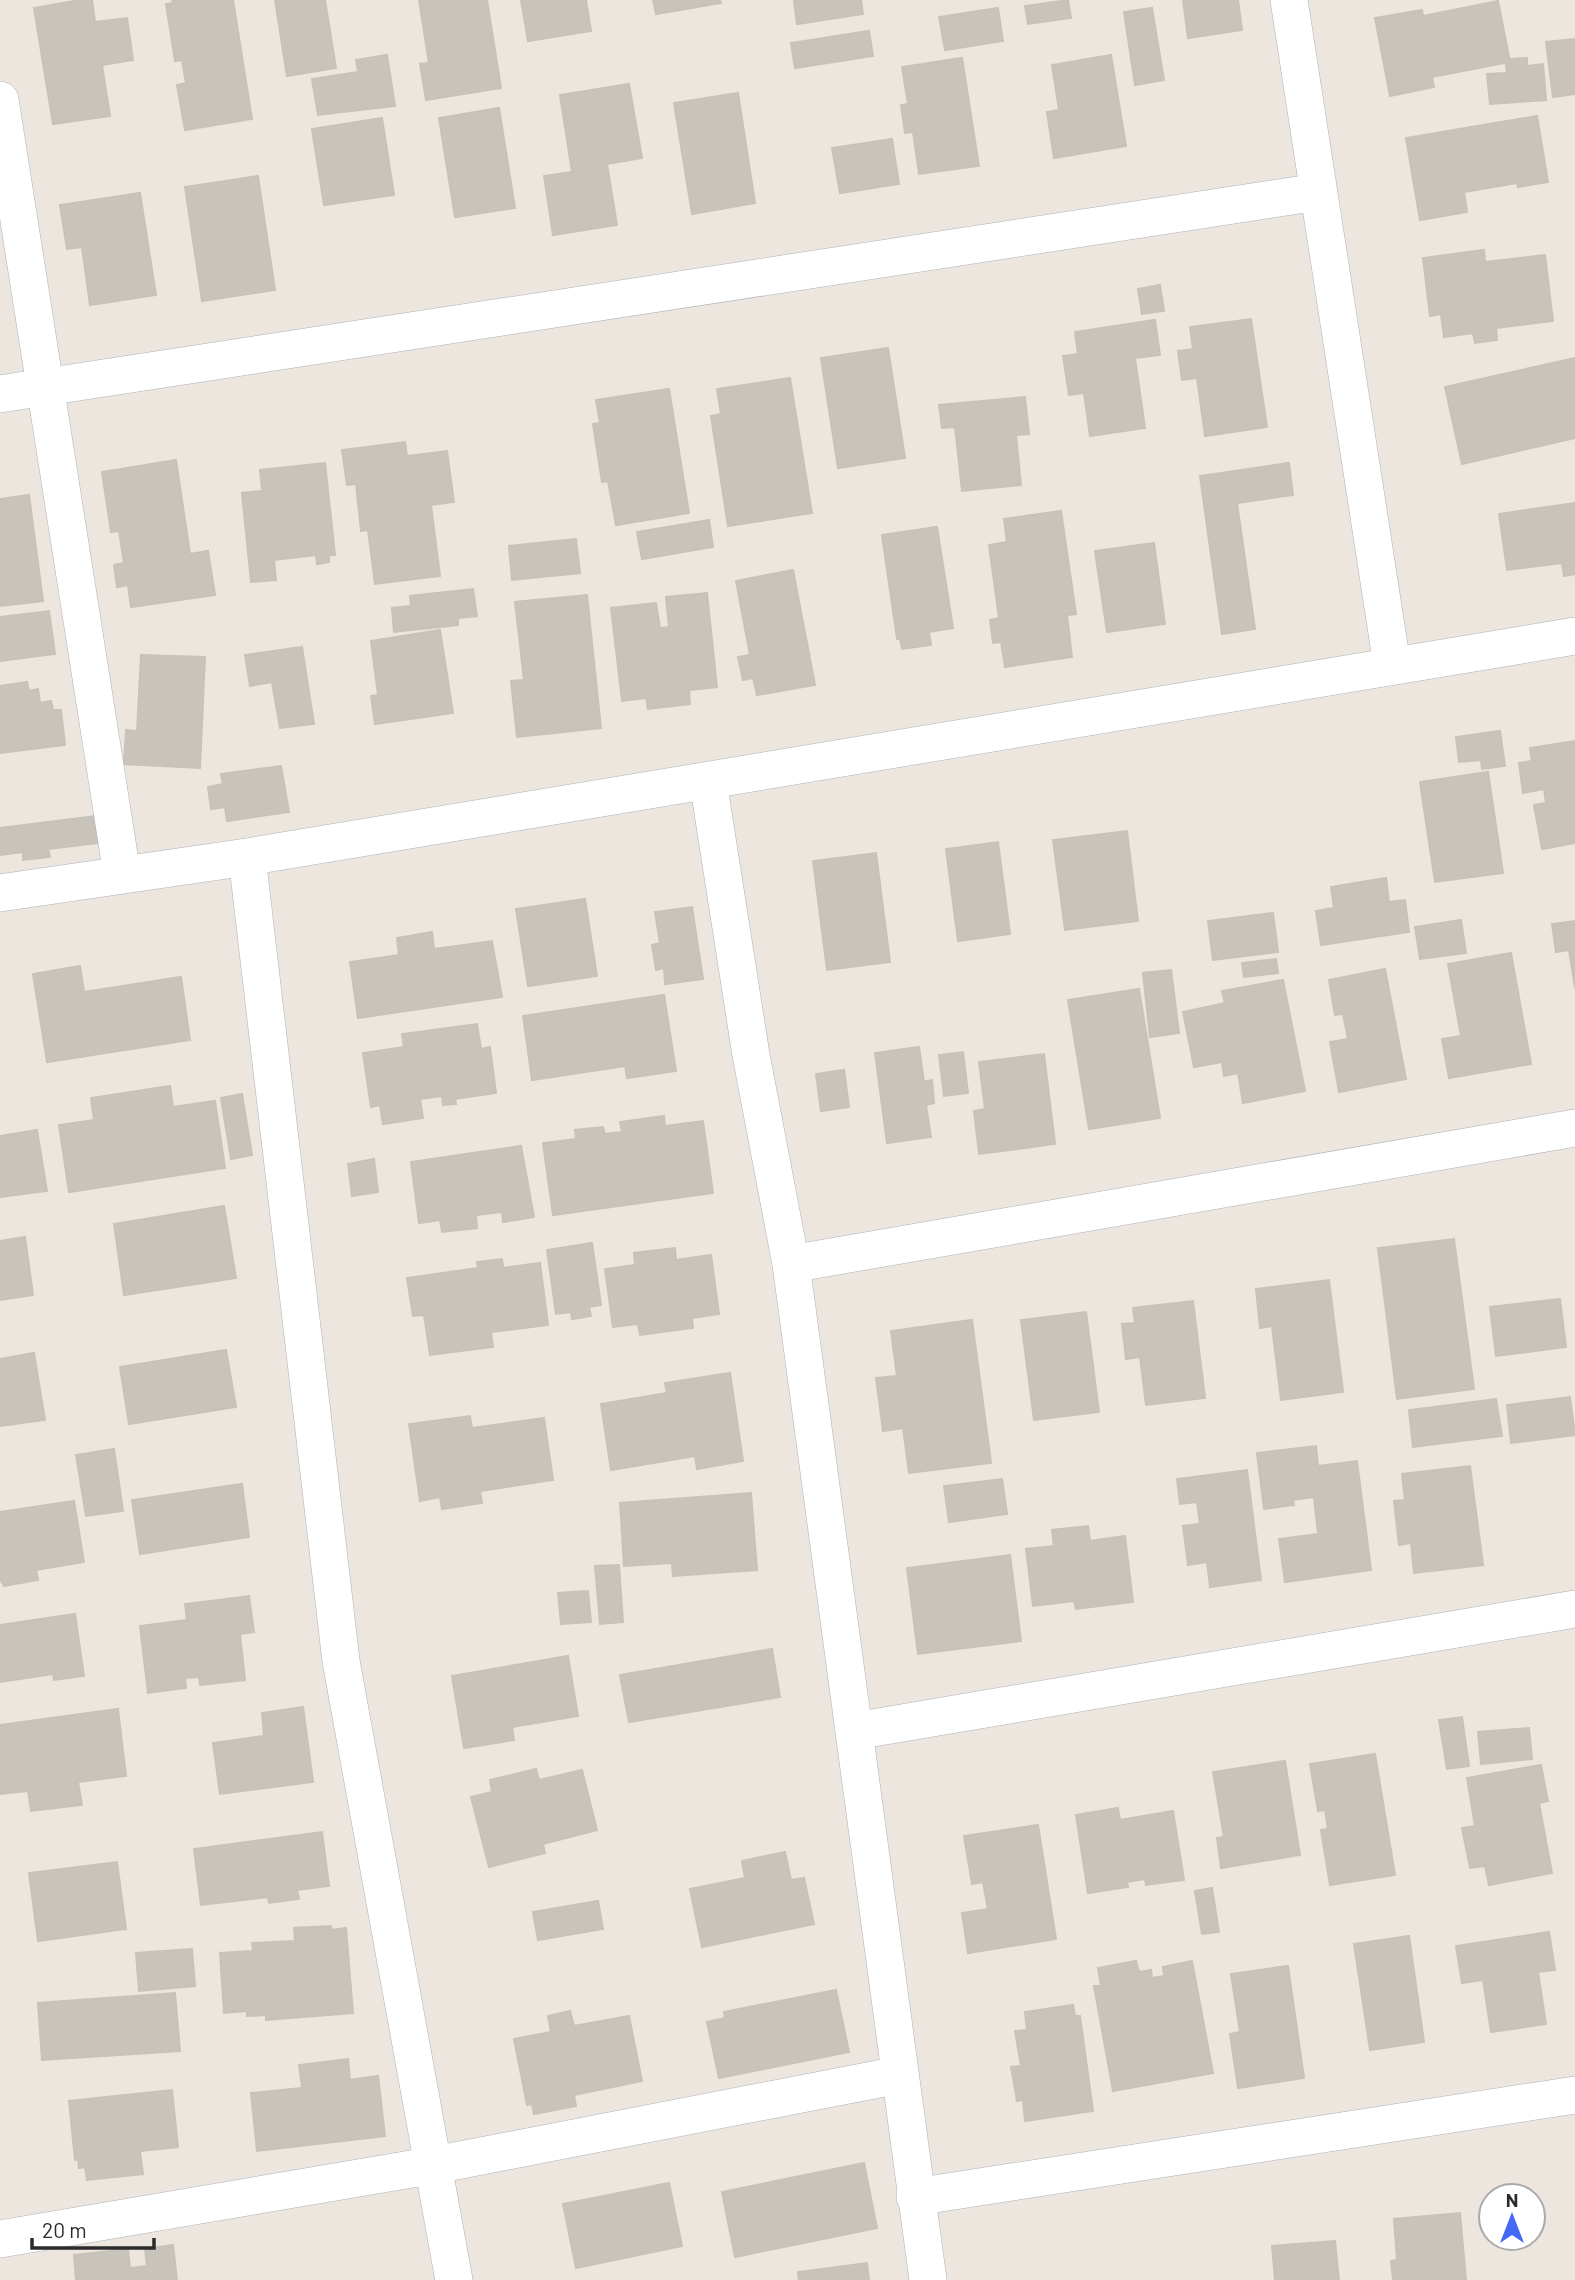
<svg xmlns="http://www.w3.org/2000/svg" width="1575" height="2280" viewBox="0 0 1575 2280" font-family="Barlow,sans-serif">
	<style>
		.building { fill: #c8c4bc; stroke: #c8c2b7; stroke-width: 2 }
		.lines { fill: none; stroke-linecap: round; stroke-linejoin: round }
		.street-casing { stroke: #aeb1bb; stroke-width: 38 }
		.street { stroke: #fff; stroke-width: 37 }
	</style>
	<rect width="100%" height="100%" fill="#ece6de"/>
	<g class="building">
		<polygon points="80,0 92,0 95,22 127,18 133,60 102,65 110,116 53,124 34,8"/>
		<polygon points="172,0 233,0 252,119 185,130 177,85 186,83 182,60 175,61 166,4 173,3"/>
		<polygon points="275,0 325,0 336,68 287,76"/>
		<polygon points="419,0 487,0 501,88 426,100 420,64 429,63"/>
		<polygon points="521,0 586,0 591,31 528,41"/>
		<polygon points="653,0 720,0 721,3 656,14"/>
		<polygon points="794,0 861,0 863,14 797,24"/>
		<polygon points="1068,0 1071,18 1028,24 1025,6"/>
		<polygon points="1183,0 1238,0 1242,30 1188,38"/>
		<polygon points="1498,1 1510,62 1432,77 1434,87 1390,96 1375,18 1422,10 1423,16"/>
		<polygon points="998,8 1003,41 945,50 939,17"/>
		<polygon points="1152,8 1164,80 1135,85 1124,12"/>
		<polygon points="869,31 873,56 795,68 791,43"/>
		<polygon points="1575,39 1575,94 1553,97 1546,42"/>
		<polygon points="387,55 395,106 318,115 312,79 358,72 356,60"/>
		<polygon points="1111,55 1126,146 1054,158 1047,112 1059,110 1052,65"/>
		<polygon points="962,58 979,166 919,174 913,132 905,133 901,105 908,104 902,67"/>
		<polygon points="1527,58 1527,66 1543,64 1546,100 1490,104 1487,74 1507,73 1506,64 1511,64 1511,59"/>
		<polygon points="629,84 642,158 607,164 617,225 553,235 544,176 572,172 560,95"/>
		<polygon points="738,93 755,203 692,214 674,103"/>
		<polygon points="499,108 515,208 455,217 439,118"/>
		<polygon points="1537,116 1548,182 1518,187 1517,183 1464,192 1467,212 1420,220 1406,138"/>
		<polygon points="382,118 394,195 324,205 312,129"/>
		<polygon points="892,139 899,184 840,193 832,148"/>
		<polygon points="258,176 275,290 202,301 185,187"/>
		<polygon points="140,193 156,295 90,305 82,247 67,249 60,205"/>
		<polygon points="1484,250 1485,262 1545,255 1553,321 1496,328 1497,340 1475,343 1473,333 1444,337 1441,314 1430,316 1423,258"/>
		<polygon points="1160,285 1164,311 1142,314 1138,289"/>
		<polygon points="1251,319 1267,427 1205,436 1197,378 1182,380 1178,351 1193,349 1190,327"/>
		<polygon points="1155,320 1160,355 1135,358 1145,428 1090,436 1084,393 1069,395 1063,356 1078,354 1075,332"/>
		<polygon points="888,348 905,458 838,468 821,358"/>
		<polygon points="1575,358 1575,438 1462,464 1445,387"/>
		<polygon points="790,378 812,513 728,526 711,416 721,414 717,389"/>
		<polygon points="669,389 689,513 616,525 608,481 602,482 593,424 600,423 596,400"/>
		<polygon points="1025,397 1029,434 1016,435 1021,485 962,491 955,427 942,428 939,405"/>
		<polygon points="405,442 407,456 447,451 454,502 431,505 440,576 375,584 368,530 361,531 356,484 347,485 342,450"/>
		<polygon points="176,460 190,554 208,551 215,595 131,607 128,585 117,587 114,565 124,563 119,531 111,532 102,472"/>
		<polygon points="325,463 335,555 329,555 329,562 317,564 316,555 274,560 276,580 251,582 242,493 262,491 260,470"/>
		<polygon points="1289,463 1293,495 1237,503 1255,629 1222,634 1200,476"/>
		<polygon points="29,495 43,601 0,606 0,499"/>
		<polygon points="1575,503 1575,574 1564,576 1562,563 1507,570 1499,514"/>
		<polygon points="1061,511 1076,614 1067,615 1072,657 1005,667 1001,642 993,643 990,620 999,618 989,545 1007,542 1004,519"/>
		<polygon points="709,520 713,547 642,559 637,532"/>
		<polygon points="937,527 953,628 929,632 931,645 902,649 900,638 897,639 882,535"/>
		<polygon points="576,539 580,573 512,580 509,546"/>
		<polygon points="1154,543 1165,624 1107,632 1095,551"/>
		<polygon points="793,570 815,685 757,695 753,678 743,680 738,657 750,655 736,581"/>
		<polygon points="473,589 477,616 458,618 458,625 394,632 392,608 411,606 410,596"/>
		<polygon points="707,593 717,687 689,690 690,704 648,709 646,698 622,701 611,608 656,603 660,628 669,627 666,597"/>
		<polygon points="587,595 601,728 517,737 511,681 524,680 515,602"/>
		<polygon points="49,611 55,654 0,661 0,617"/>
		<polygon points="440,630 453,713 375,724 371,696 378,695 371,641"/>
		<polygon points="302,647 314,724 280,728 272,682 250,686 245,655"/>
		<polygon points="141,655 205,657 200,768 124,764 126,730 137,731"/>
		<polygon points="27,682 29,691 38,689 40,703 51,701 53,710 61,710 65,745 0,753 0,686"/>
		<polygon points="1500,731 1505,766 1482,769 1481,760 1459,762 1456,737"/>
		<polygon points="1575,741 1575,843 1542,849 1534,805 1546,803 1544,789 1523,793 1519,763 1532,761 1530,748"/>
		<polygon points="281,766 289,812 227,821 225,807 211,809 208,787 223,784 221,774"/>
		<polygon points="1488,772 1503,873 1435,882 1420,782"/>
		<polygon points="95,816 99,843 48,849 50,857 23,860 23,852 0,855 0,828"/>
		<polygon points="1127,831 1138,921 1065,930 1053,840"/>
		<polygon points="998,842 1010,934 958,941 946,849"/>
		<polygon points="876,853 890,962 827,970 813,861"/>
		<polygon points="1386,878 1389,902 1405,900 1409,932 1321,945 1316,911 1334,908 1331,887"/>
		<polygon points="585,899 597,976 528,986 516,909"/>
		<polygon points="692,907 703,979 665,984 664,968 656,970 652,945 660,943 655,912"/>
		<polygon points="1273,913 1278,952 1213,960 1208,921"/>
		<polygon points="1461,920 1466,953 1420,959 1415,927"/>
		<polygon points="1575,921 1575,988 1569,950 1556,952 1552,924"/>
		<polygon points="432,932 434,949 492,941 502,997 358,1018 350,962 399,955 397,938"/>
		<polygon points="1511,953 1531,1064 1449,1078 1442,1039 1461,1036 1448,964"/>
		<polygon points="1276,959 1278,973 1244,977 1242,963"/>
		<polygon points="80,966 84,992 181,977 190,1040 47,1062 33,974"/>
		<polygon points="1385,969 1406,1079 1339,1092 1330,1042 1348,1039 1343,1014 1335,1015 1329,980"/>
		<polygon points="1171,970 1179,1033 1150,1037 1143,973"/>
		<polygon points="1283,980 1305,1091 1243,1103 1238,1073 1224,1076 1222,1062 1194,1067 1183,1012 1225,1003 1222,991"/>
		<polygon points="1139,989 1160,1118 1089,1129 1068,1000"/>
		<polygon points="664,995 676,1071 627,1078 625,1066 532,1080 523,1016"/>
		<polygon points="477,1024 481,1049 490,1047 496,1093 455,1099 456,1104 443,1105 442,1096 420,1099 423,1118 383,1124 380,1105 371,1107 363,1053 404,1047 402,1034"/>
		<polygon points="919,1047 924,1082 932,1080 934,1103 926,1105 931,1137 887,1143 875,1053"/>
		<polygon points="963,1052 968,1093 944,1096 939,1055"/>
		<polygon points="1044,1054 1055,1144 979,1154 974,1111 985,1109 979,1062"/>
		<polygon points="844,1070 849,1107 821,1111 816,1074"/>
		<polygon points="170,1086 173,1107 215,1101 225,1168 69,1192 59,1125 94,1120 91,1098"/>
		<polygon points="242,1094 252,1155 231,1159 221,1098"/>
		<polygon points="664,1116 665,1126 703,1121 713,1193 553,1215 543,1143 576,1139 575,1130 603,1127 605,1134 622,1132 620,1122"/>
		<polygon points="37,1130 47,1191 0,1197 0,1136"/>
		<polygon points="521,1146 534,1217 503,1222 502,1212 476,1215 477,1228 442,1232 440,1220 419,1223 411,1162"/>
		<polygon points="374,1159 378,1192 352,1196 348,1164"/>
		<polygon points="224,1206 236,1278 124,1295 114,1224"/>
		<polygon points="25,1237 33,1295 0,1300 0,1241"/>
		<polygon points="1454,1239 1474,1389 1397,1399 1378,1248"/>
		<polygon points="592,1243 601,1305 589,1307 591,1316 572,1319 571,1312 556,1314 547,1250"/>
		<polygon points="675,1248 676,1260 711,1255 719,1314 692,1318 693,1328 640,1335 638,1324 613,1327 605,1269 635,1265 634,1253"/>
		<polygon points="502,1259 503,1268 540,1263 548,1325 491,1332 493,1347 430,1355 424,1315 413,1316 407,1278 478,1268 477,1262"/>
		<polygon points="1329,1280 1343,1392 1281,1400 1272,1326 1260,1328 1256,1289"/>
		<polygon points="1560,1299 1566,1347 1496,1356 1490,1307"/>
		<polygon points="1193,1301 1205,1398 1146,1405 1140,1357 1126,1359 1122,1324 1135,1323 1133,1308"/>
		<polygon points="1086,1312 1099,1412 1034,1420 1021,1320"/>
		<polygon points="972,1320 991,1463 909,1473 903,1428 883,1431 876,1378 897,1376 891,1331"/>
		<polygon points="226,1350 236,1407 129,1424 120,1367"/>
		<polygon points="34,1353 45,1420 0,1426 0,1359"/>
		<polygon points="730,1373 743,1461 697,1469 695,1456 611,1470 601,1404 667,1393 665,1383"/>
		<polygon points="1570,1397 1575,1435 1511,1443 1507,1405"/>
		<polygon points="1496,1399 1502,1436 1413,1447 1409,1410"/>
		<polygon points="470,1416 472,1428 544,1418 553,1480 480,1491 482,1503 442,1509 440,1497 420,1501 409,1424"/>
		<polygon points="1316,1446 1318,1466 1357,1461 1371,1570 1285,1582 1279,1539 1318,1534 1314,1497 1293,1500 1294,1505 1264,1509 1257,1453"/>
		<polygon points="114,1449 123,1511 86,1516 76,1455"/>
		<polygon points="1470,1466 1483,1565 1414,1573 1411,1543 1399,1545 1394,1501 1405,1500 1402,1474"/>
		<polygon points="1247,1470 1261,1580 1210,1587 1207,1562 1188,1565 1183,1526 1200,1524 1197,1502 1180,1504 1177,1479"/>
		<polygon points="1002,1479 1007,1514 949,1522 944,1486"/>
		<polygon points="242,1484 249,1537 140,1554 132,1500"/>
		<polygon points="751,1493 757,1570 673,1576 672,1563 624,1566 620,1503"/>
		<polygon points="74,1501 84,1562 36,1570 38,1580 4,1586 0,1579 0,1512"/>
		<polygon points="1088,1526 1090,1541 1125,1536 1133,1602 1076,1609 1074,1601 1033,1606 1026,1549 1054,1546 1052,1530"/>
		<polygon points="1010,1555 1021,1641 918,1654 907,1568"/>
		<polygon points="619,1565 623,1622 600,1624 595,1566"/>
		<polygon points="588,1591 591,1622 561,1624 558,1593"/>
		<polygon points="249,1596 254,1632 240,1634 245,1680 200,1685 199,1677 185,1678 186,1688 148,1693 140,1626 187,1620 185,1604"/>
		<polygon points="75,1614 84,1676 54,1680 53,1674 0,1682 0,1625"/>
		<polygon points="772,1649 780,1697 629,1722 620,1675"/>
		<polygon points="568,1656 578,1716 512,1727 514,1740 464,1748 452,1676"/>
		<polygon points="303,1707 313,1782 220,1794 213,1743 264,1736 262,1713"/>
		<polygon points="118,1709 126,1776 78,1782 82,1805 31,1811 28,1791 0,1794 0,1725"/>
		<polygon points="1462,1717 1469,1766 1447,1769 1439,1720"/>
		<polygon points="1529,1728 1532,1759 1481,1764 1478,1732"/>
		<polygon points="1375,1754 1395,1875 1330,1885 1321,1830 1328,1829 1325,1810 1318,1811 1310,1764"/>
		<polygon points="1285,1761 1300,1855 1221,1868 1217,1838 1224,1837 1213,1772"/>
		<polygon points="1541,1765 1548,1801 1539,1803 1552,1873 1489,1885 1485,1866 1470,1868 1462,1828 1475,1826 1467,1778"/>
		<polygon points="536,1769 539,1780 582,1770 597,1830 543,1844 545,1853 489,1867 471,1797 492,1792 490,1780"/>
		<polygon points="1118,1808 1120,1820 1173,1811 1184,1880 1146,1885 1145,1879 1127,1882 1128,1887 1088,1893 1076,1815"/>
		<polygon points="1038,1825 1056,1939 968,1953 962,1913 988,1909 983,1882 972,1884 964,1836"/>
		<polygon points="322,1832 329,1886 297,1890 299,1899 269,1903 268,1897 201,1905 194,1849"/>
		<polygon points="785,1852 791,1880 804,1878 814,1924 702,1947 690,1889 745,1878 742,1861"/>
		<polygon points="117,1862 126,1929 38,1941 29,1873"/>
		<polygon points="1212,1888 1219,1932 1202,1934 1195,1891"/>
		<polygon points="598,1901 603,1929 538,1940 533,1912"/>
		<polygon points="331,1926 332,1930 346,1928 353,2013 266,2020 266,2015 247,2016 247,2011 224,2013 220,1953 253,1951 252,1943 295,1941 294,1928"/>
		<polygon points="1549,1932 1555,1970 1538,1972 1546,2024 1491,2032 1483,1980 1462,1983 1456,1946"/>
		<polygon points="1409,1936 1424,2042 1370,2050 1354,1944"/>
		<polygon points="192,1949 195,1986 139,1991 136,1953"/>
		<polygon points="1136,1961 1139,1972 1151,1970 1152,1978 1164,1976 1163,1967 1192,1961 1213,2073 1113,2091 1094,1986 1101,1986 1098,1968"/>
		<polygon points="1288,1966 1304,2078 1238,2088 1230,2034 1240,2032 1231,1974"/>
		<polygon points="836,1990 849,2052 719,2078 707,2022 725,2018 724,2012"/>
		<polygon points="175,1993 180,2051 42,2060 38,2003"/>
		<polygon points="1073,2005 1075,2016 1080,2016 1093,2111 1025,2121 1023,2100 1017,2101 1011,2067 1021,2066 1015,2031 1027,2030 1025,2012"/>
		<polygon points="570,2011 574,2026 629,2016 642,2081 574,2095 576,2106 534,2114 532,2104 527,2105 514,2039 551,2032 548,2016"/>
		<polygon points="348,2059 350,2080 378,2076 385,2136 257,2151 251,2093 302,2088 299,2065"/>
		<polygon points="172,2090 178,2147 140,2151 143,2174 87,2180 85,2167 79,2168 78,2159 75,2160 69,2101"/>
		<polygon points="864,2163 877,2228 735,2257 722,2192"/>
		<polygon points="669,2183 682,2246 576,2268 563,2204"/>
		<polygon points="1460,2213 1466,2280 1393,2280 1391,2261 1397,2260 1394,2219"/>
		<polygon points="1335,2241 1339,2280 1275,2280 1272,2246"/>
		<polygon points="173,2245 177,2280 76,2280 74,2255 128,2249 130,2268 147,2266 145,2249"/>
		<polygon points="867,2263 869,2280 799,2280 798,2272"/>
	</g>
	<g class="lines">
		<g class="street-casing">
			<g id="street">
				<polyline points="1289,0 1392,665"/>
				<polyline points="0,100 122,874"/>
				<polyline points="0,394 1318,192"/>
				<polyline points="708,781 751,1055 791,1264 928,2280"/>
				<polyline points="247,857 341,1661 454,2280"/>
				<polyline points="0,893 247,857 1575,636"/>
				<polyline points="791,1264 1575,1128"/>
				<polyline points="855,1731 1575,1609"/>
				<polyline points="915,2197 1575,2095"/>
				<polyline points="0,2239 435,2165 899,2075"/>
			</g>
		</g>
		<use href="#street" class="street"/>
	</g>
	<g transform="translate(1512 2217)"><circle r="33" fill="#ffffff" stroke="#aaaaaa" stroke-width="2"/>
	<path d="M0-5L12 26L0 18L-12 26Z" fill="#4469f4"/>
	<text y="-10" font-size="19" font-weight="bold" text-anchor="middle" fill="#2b2b2b">N</text>
	</g>
	<path d="M32 2238v10h122v-10" fill="none" stroke="#2b2b2b" stroke-width="3.5"/>
	<text x="42" y="2238" font-size="21" fill="#2b2b2b" stroke="#ffffff" stroke-width="5" paint-order="stroke">20 m</text>
</svg>
